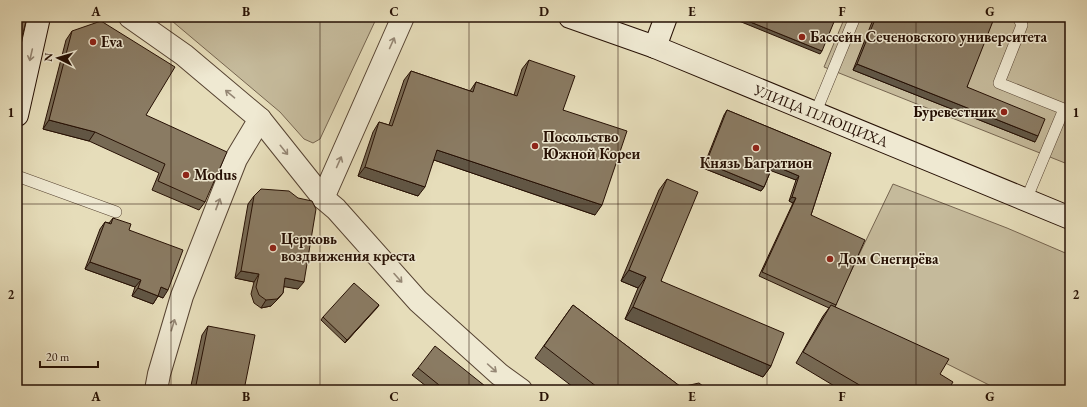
<svg xmlns="http://www.w3.org/2000/svg" width="1087" height="407" viewBox="0 0 1087 407" font-family="'EB Garamond',serif">
	<style>
		.green { fill: #c5ba9b; stroke: #766550 }
		.lines { fill: none; stroke-linecap: round; stroke-linejoin: round }
		.lane-casing { stroke: #564332; stroke-width: 12 }
		.street-casing { stroke: #564332; stroke-width: 24 }
		.secondary-casing { stroke: #261004; stroke-width: 24 }
		.lane { stroke: #efe9d2; stroke-width: 11 }
		.street { stroke: #efe9d2; stroke-width: 22 }
		.secondary { stroke: #efe9d2; stroke-width: 22 }
		.wall { fill: #776a55; stroke: #261004 }
		.shaded-wall { fill: #615645; stroke: #261004 }
		.building { fill: #8a7b63; stroke: #261004 }
		.oneway { stroke: #958775 }
		.grid { fill: none; stroke: #261004; stroke-width: 1; stroke-opacity: 0.55 }
		.poi-dot { fill: #8f2418; stroke: #efe9d2; stroke-width: 1.5 }
		.labels { text-anchor: middle; stroke-width: 3; stroke-linejoin: round; paint-order: stroke }
		.poi-label { font-size: 15px; font-weight: bold; fill: #261004; stroke: #efe9d2; text-anchor: start }
		.street-label { font-size: 15px; fill: #261004; stroke: #efe9d2 }
		.neatline { fill: none; stroke: #261004; stroke-width: 1.5 }
		.grid-label { font-size: 13px; text-anchor: middle; font-weight: bold; fill: #261004 }
	</style>
	<rect width="100%" height="100%" fill="#e6ddba"/>
	<filter id="stains"><feTurbulence type="fractalNoise" baseFrequency=".005" numOctaves="4"/><feColorMatrix values="0 0 0 0 .2 0 0 0 0 .09 0 0 0 0 .02 0 0 0 .5 -.17"/></filter>
	<radialGradient id="worn" r=".72"><stop offset=".6" stop-color="#630" stop-opacity="0"/><stop offset="1" stop-color="#630" stop-opacity=".3"/></radialGradient>
	<g class="green">
		<polygon points="164,17 377,17 320,139 313,143 304,139 280,112 172,21"/>
		<polygon points="845,17 1070,17 1070,165 824,67"/>
		<polygon points="893,184 1007,228 1070,255 1070,390 999,390 834,307"/>
	</g>
	<g class="lines">
		<g class="lane-casing">
			<g id="lane">
				<polyline points="1018,17 1022,25 999,83 1064,109 1026,200"/>
				<polyline points="815,114 855,17"/>
				<polyline points="17,176 116,212"/>
			</g>
		</g>
		<g class="street-casing">
			<g id="street">
				<polyline points="130,17 184,55 260,119 323,198 336,209 418,301 499,374 521,390"/>
				<polyline points="323,198 403,17"/>
				<polyline points="156,390 159,374 182,296 236,159 260,119"/>
			</g>
		</g>
		<g class="secondary-casing">
			<g id="secondary">
				<polyline points="570,17 655,47 1070,218"/>
				<polyline points="655,47 666,17"/>
				<polyline points="17,115 39,17"/>
			</g>
		</g>
		<use href="#lane" class="lane"/>
		<use href="#street" class="street"/>
		<use href="#secondary" class="secondary"/>
	</g>
	<g class="wall">
		<polygon points="874,17 983,17 967,87 1035,142 853,70"/>
		<polygon points="72,31 146,115 205,202 199,210 152,190 159,173 89,141 43,129 66,40"/>
		<polygon points="529,60 563,110 595,215 434,160 418,196 358,176 373,132 379,122 389,125 404,80 411,71 470,91 476,82 514,95 522,69"/>
		<polygon points="727,110 831,153 811,215 836,305 835,307 940,374 948,390 841,390 796,363 823,316 829,308 759,276 793,203 789,201 796,180 771,170 764,187 761,191 703,168 724,115"/>
		<polygon points="667,179 661,281 771,366 763,377 625,319 638,288 621,281 659,190"/>
		<polygon points="254,196 298,289 284,286 283,293 277,300 271,306 261,308 254,303 251,294 254,282 235,278 248,204"/>
		<polygon points="113,218 129,230 163,298 158,296 153,304 132,296 135,287 85,269 100,229 105,222 109,223"/>
		<polygon points="379,305 345,343 321,320 323,317"/>
		<polygon points="573,305 681,387 708,390 577,390 535,358"/>
		<polygon points="208,326 244,390 190,390 202,335"/>
		<polygon points="418,368 490,390 431,390 412,375"/>
	</g>
	<g class="shaded-wall">
		<polygon points="735,17 738,17 822,51 820,54 734,19"/>
		<polygon points="857,64 1038,136 1035,142 853,70"/>
		<polygon points="49,120 95,132 89,141 43,129"/>
		<polygon points="437,150 602,205 595,215 431,159"/>
		<polygon points="1070,153 1070,157 1068,156"/>
		<polygon points="706,163 764,187 761,191 703,168"/>
		<polygon points="773,165 799,176 796,180 769,170"/>
		<polygon points="365,167 425,187 418,196 358,176"/>
		<polygon points="792,197 796,198 793,203 789,201"/>
		<polygon points="90,262 141,280 135,287 85,269"/>
		<polygon points="629,270 646,277 638,288 621,281"/>
		<polygon points="241,271 259,274 254,282 235,278"/>
		<polygon points="285,278 304,282 298,289 280,286"/>
		<polygon points="161,287 168,290 163,298 156,295"/>
		<polygon points="138,288 158,296 153,304 132,296"/>
		<polygon points="283,293 277,300 271,306 261,308 266,300"/>
		<polygon points="379,305 377,308 345,343 347,340"/>
		<polygon points="633,307 771,366 763,377 625,319"/>
	</g>
	<g class="building">
		<polygon points="17,17 27,17 17,57"/>
		<polygon points="738,17 836,17 822,51"/>
		<polygon points="876,17 983,17 993,21 967,87 1045,119 1038,136 857,64"/>
		<polygon points="101,21 175,67 146,115 227,152 205,202 158,181 165,164 95,132 49,120 72,31"/>
		<polygon points="529,60 575,76 563,110 627,131 602,205 437,150 425,187 365,167 379,122 392,126 411,71 473,92 476,82 517,96"/>
		<polygon points="727,110 831,153 811,215 865,240 836,305 762,272 796,198 792,197 799,176 773,165 764,187 706,163"/>
		<polygon points="667,179 698,192 661,281 784,333 771,366 633,307 646,277 629,270"/>
		<polygon points="261,189 289,191 298,198 312,201 316,209 304,282 285,278 283,293 277,299 266,300 259,295 256,287 259,274 241,271 254,196"/>
		<polygon points="113,218 131,224 129,230 183,250 168,290 161,287 158,296 138,288 141,280 90,262 105,222 111,224"/>
		<polygon points="354,283 379,305 347,340 323,317"/>
		<polygon points="573,305 681,387 699,383 708,390 601,390 544,346"/>
		<polygon points="831,305 949,359 940,374 953,382 948,390 868,390 803,352"/>
		<polygon points="208,326 255,335 244,390 195,390"/>
		<polygon points="435,346 490,390 435,390 439,385 418,368"/>
	</g>
	<defs><path id="oneway-shaft" d="M-6 0H5M1.5-3L5.5 0L1.5 3" fill="none" stroke-width="1.6" stroke-linecap="round" stroke-linejoin="round"/></defs>
	<g class="oneway">
		<use href="#oneway-shaft" transform="translate(392 43) rotate(-66)"/>
		<use href="#oneway-shaft" transform="translate(31 55) rotate(103)"/>
		<use href="#oneway-shaft" transform="translate(230 94) rotate(-140)"/>
		<use href="#oneway-shaft" transform="translate(284 150) rotate(51)"/>
		<use href="#oneway-shaft" transform="translate(339 162) rotate(-66)"/>
		<use href="#oneway-shaft" transform="translate(218 204) rotate(-69)"/>
		<use href="#oneway-shaft" transform="translate(398 278) rotate(48)"/>
		<use href="#oneway-shaft" transform="translate(173 325) rotate(-73)"/>
		<use href="#oneway-shaft" transform="translate(492 368) rotate(42)"/>
	</g>
	<path class="grid" d="M 171,17 L 171,390M 320,17 L 320,390M 469,17 L 469,390M 618,17 L 618,390M 767,17 L 767,390M 916,17 L 916,390M 17,204 L 1070,204"/>
	<g class="poi-dot">
		<circle cx="802" cy="37" r="4"/>
		<circle cx="93" cy="42" r="4"/>
		<circle cx="1004" cy="112" r="4"/>
		<circle cx="535" cy="146" r="4"/>
		<circle cx="756" cy="148" r="4"/>
		<circle cx="186" cy="175" r="4"/>
		<circle cx="273" cy="248" r="4"/>
		<circle cx="830" cy="259" r="4"/>
	</g>
	<g class="labels">
		<g class="poi-label">
			<text x="810" y="42">Бассейн Сеченовского университета</text>
			<text x="101" y="47">Eva</text>
			<text x="996" y="117" text-anchor="end">Буревестник</text>
			<text x="543" y="142">Посольство<tspan x="543" dy="17">Южной Кореи</tspan></text>
			<text x="756" y="168" text-anchor="middle">Князь Багратион</text>
			<text x="194" y="180">Modus</text>
			<text x="281" y="244">Церковь<tspan x="281" dy="17">воздвижения креста</tspan></text>
			<text x="838" y="264">Дом Снегирёва</text>
		</g>
		<g class="street-label">
			<text transform="translate(821 116) rotate(22)" y="5">УЛИЦА ПЛЮЩИХА</text>
		</g>
	</g>
	<rect width="1087" height="407" fill="none" stroke="#e6ddba" stroke-width="44"/>
	<g transform="translate(58 58) rotate(275)" stroke="#efe9d2" stroke-width="3" paint-order="stroke">
	<path d="M0-3L7 15L0 10L-7 15Z" fill="#261004"/>
	<text y="-6" font-size="11" font-weight="bold" text-anchor="middle" fill="#261004">N</text>
	</g>
	<path d="M40 361v6h58v-6" fill="none" stroke="#261004" stroke-width="2"/>
	<text x="46" y="361" font-size="12" fill="#261004" stroke="#efe9d2" stroke-width="3" paint-order="stroke">20 m</text>
	<rect x="22" y="22" width="1043" height="363" class="neatline"/>
	<g class="grid-label">
		<text x="96" y="16">A</text>
		<text x="246" y="16">B</text>
		<text x="394" y="16">C</text>
		<text x="544" y="16">D</text>
		<text x="692" y="16">E</text>
		<text x="842" y="16">F</text>
		<text x="990" y="16">G</text>
		<text x="11" y="117">1</text>
		<text x="1076" y="117">1</text>
		<text x="11" y="299">2</text>
		<text x="1076" y="299">2</text>
		<text x="96" y="401">A</text>
		<text x="246" y="401">B</text>
		<text x="394" y="401">C</text>
		<text x="544" y="401">D</text>
		<text x="692" y="401">E</text>
		<text x="842" y="401">F</text>
		<text x="990" y="401">G</text>
	</g>
	<rect width="100%" height="100%" filter="url(#stains)"/>
	<rect width="100%" height="100%" fill="url(#worn)"/>
</svg>
